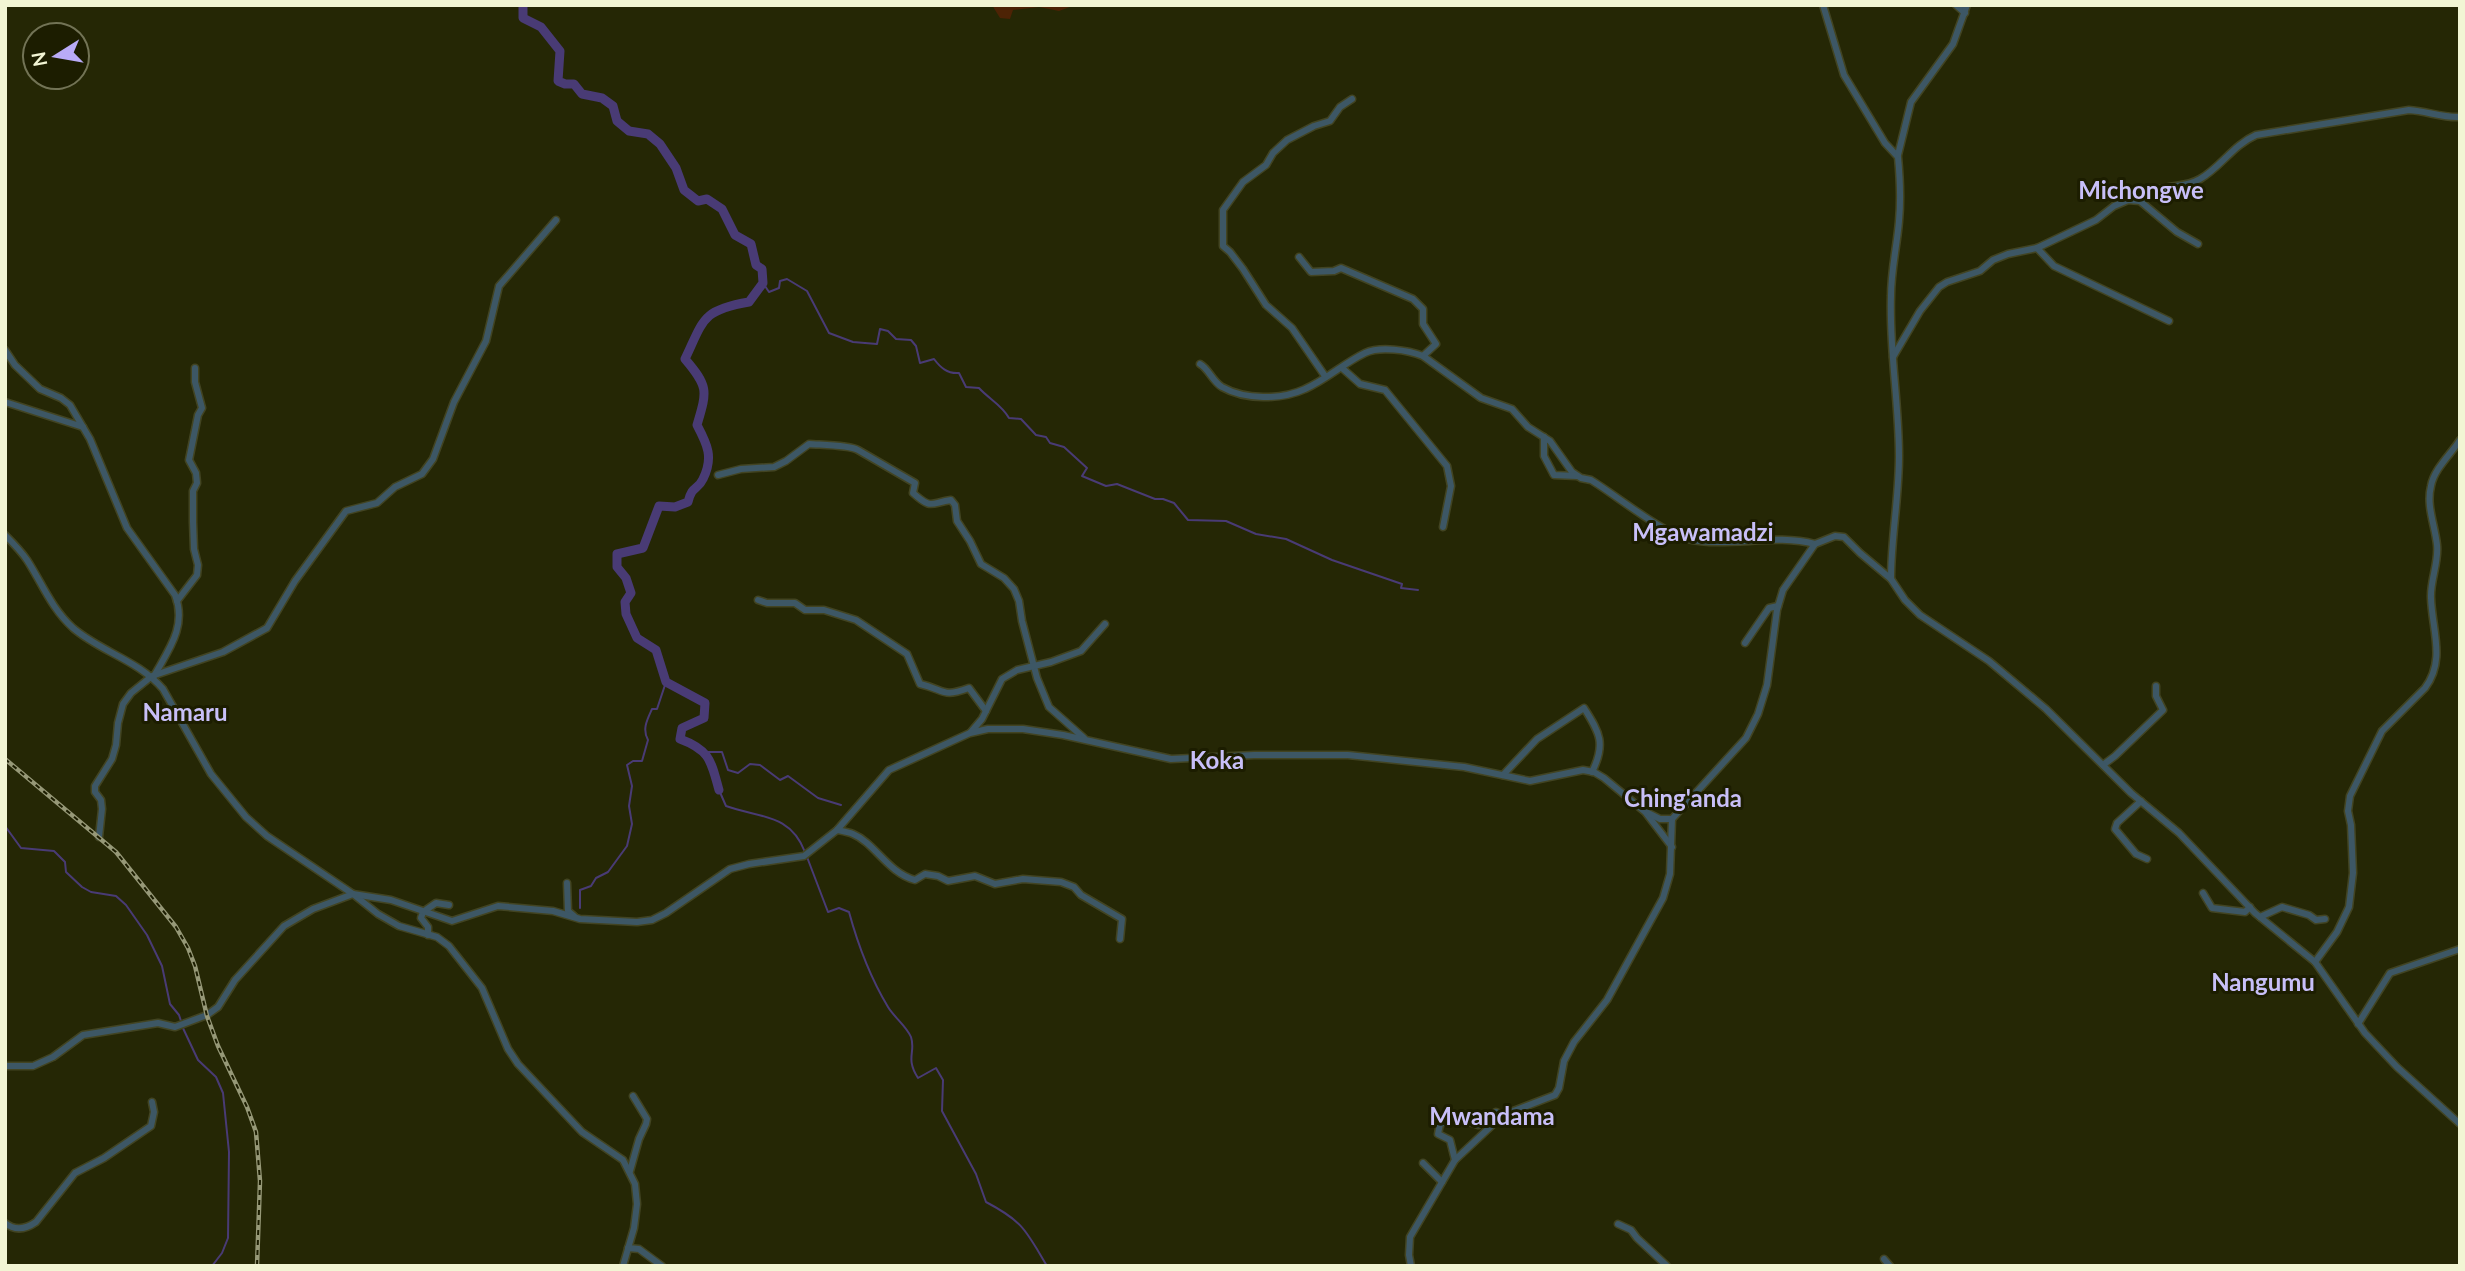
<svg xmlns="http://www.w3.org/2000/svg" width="2465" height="1271" viewBox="0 0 2465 1271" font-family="Lato,sans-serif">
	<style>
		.green { fill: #4d2305 }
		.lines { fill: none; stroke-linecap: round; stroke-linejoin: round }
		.stream { stroke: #493b75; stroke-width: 2 }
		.river { stroke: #493b75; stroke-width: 9 }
		.minor-casing { stroke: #424422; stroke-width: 9 }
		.minor { stroke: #3d5765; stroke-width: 6 }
		.rail-casing { stroke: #969877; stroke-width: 4.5 }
		.rail { stroke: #1c1d00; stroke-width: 2; stroke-dasharray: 5; stroke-linecap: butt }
		.labels { text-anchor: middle; stroke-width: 6; stroke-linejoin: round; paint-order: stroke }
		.quarter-label { font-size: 24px; font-weight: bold; fill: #c8bff8; stroke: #1c1d00 }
	</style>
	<rect width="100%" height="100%" fill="#252705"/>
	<polygon class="green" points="992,5 1075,5 1059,11 1039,7 1013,10 1010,19 1000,18"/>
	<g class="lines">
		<g class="stream">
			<path d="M 763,283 L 769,292 L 779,288 L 780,281 L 787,279 L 807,291 L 829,333 L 853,342 L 877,344 L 880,329 L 888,331 L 896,339 L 911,340 L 916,346 L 920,363 L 934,359 C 940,367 947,374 959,373 L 966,387 L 979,388 C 989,399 1002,405 1009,418 L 1021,419 L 1036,435 L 1046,437 L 1050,443 L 1064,447 L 1087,468 L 1082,476 L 1106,486 L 1117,484 L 1155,499 L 1163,499 L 1174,503 L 1188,520 L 1226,521 L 1256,534 L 1286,539 L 1332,560 L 1402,584 L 1401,588 L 1418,590"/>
			<polyline points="703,752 722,752 728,770 738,773 750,764 760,765 780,780 788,776 818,798 841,805"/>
			<path d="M 719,790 L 726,806 C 759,818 790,813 805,852"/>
			<polyline points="5,826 21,848 54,851 65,862 66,872 82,887 91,892 116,896 126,905 147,935 162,966 170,1004 179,1015 181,1021"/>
			<path d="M 807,857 L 828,912 L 839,908 L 849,912 C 858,945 870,977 888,1007 C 894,1017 907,1027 911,1037 C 916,1052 905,1058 918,1078 L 936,1068 L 943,1080 L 942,1111 L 976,1174 L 986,1202 C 1024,1222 1026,1231 1047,1266"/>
			<path d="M 580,908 L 580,890 L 591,886 L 596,878 L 608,872 L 627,846 L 632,824 L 629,806 L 632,786 L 627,765 L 633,761 L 642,761 L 648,740 C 642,729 647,720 652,709 L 657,709 L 666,682"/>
			<polyline points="182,1026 198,1060 216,1077 223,1093 229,1152 228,1238 222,1253 212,1266"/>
		</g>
		<path class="river" d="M 523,5 L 523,18 L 541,27 L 560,51 L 558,81 L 565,84 L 574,84 L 582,94 L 602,98 L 613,106 L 617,121 L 629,131 L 648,134 L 660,144 L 676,168 L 684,190 L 698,201 L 707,199 L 722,209 L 735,235 L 751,244 L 756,265 L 762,269 L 763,283 L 749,302 C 702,310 704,319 685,359 C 709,387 707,391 697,425 C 707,444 714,457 703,479 C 698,490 692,485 688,502 L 675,507 L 659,506 L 643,548 L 617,554 L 617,567 L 626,578 L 631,593 L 625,602 L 626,614 L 637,638 L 656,650 L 666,682 L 705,703 L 704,718 L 682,728 L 680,739 C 710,750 711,761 719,790"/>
		<g class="minor-casing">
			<g id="minor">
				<path d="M 1823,5 L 1844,75 L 1885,143 L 1898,157 C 1900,178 1901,200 1899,221 C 1897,246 1891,270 1891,296 C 1889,349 1899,402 1899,456 C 1899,498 1891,538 1891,579"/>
				<polyline points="1956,5 1965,13"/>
				<polyline points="1898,155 1911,102 1953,44 1967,5"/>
				<path d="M 2140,201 C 2164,180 2179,191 2200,179 C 2221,167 2233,145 2256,135 L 2409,110 C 2427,111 2442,118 2460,117"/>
				<polyline points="2037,248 2054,266 2169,321"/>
				<polyline points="1299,257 1311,272 1334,271 1341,268 1413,299 1423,309 1423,324 1436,344 1423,356"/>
				<path d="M 5,350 L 15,365 L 40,389 L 61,398 L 70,405 L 90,439 L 127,528 L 175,595 C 187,626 169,649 154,676"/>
				<polyline points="1893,357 1920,311 1939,287 1947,282 1980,271 1993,260 2008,254 2037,248 2096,220 2114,206 2128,200 2140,201 2177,232 2198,244"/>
				<path d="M 1200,364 C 1209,369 1212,381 1222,387 C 1245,400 1281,400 1305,389 C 1326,380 1344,363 1365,353 C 1380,346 1408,350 1423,356 L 1481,398 L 1512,409 L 1528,427 L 1550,441 L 1572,472 L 1581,478 L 1591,480 C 1614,494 1664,534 1687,539 C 1729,548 1774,533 1815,544"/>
				<polyline points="1342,368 1360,384 1385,390 1447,466 1451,486 1443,527"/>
				<polyline points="1325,376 1292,328 1266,305 1243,269 1230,252 1223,246 1223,210 1243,182 1266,165 1273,153 1287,140 1314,126 1330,121 1340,107 1352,99"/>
				<polyline points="5,402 83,427"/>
				<polyline points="1544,437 1544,456 1554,475 1577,476"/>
				<path d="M 718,475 L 741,469 L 774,467 L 786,461 L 809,444 C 821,445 849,445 858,450 C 877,461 896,472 915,483 L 913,493 C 932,510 930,503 951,500 L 955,505 L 957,521 L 970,541 L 981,564 L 1004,578 L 1014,589 L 1019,601 L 1022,621 L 1037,678 L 1049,707 L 1084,738"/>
				<path d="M 5,535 C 13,543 21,551 27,560 C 42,583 51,608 73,628 C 101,652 138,660 163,689 L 211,774 L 246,817 L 267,836 L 353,894 L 378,914 L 399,926 L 437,937 L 449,946 L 482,988 L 508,1049 L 518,1064 L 582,1132 L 623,1160 L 635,1184 L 637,1204 L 634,1228 L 623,1266"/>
				<path d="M 758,600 L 767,603 L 795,603 L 805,610 L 824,610 L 856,620 L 907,654 L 920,684 C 946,690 941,698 969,688 L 986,711"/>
				<polyline points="177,601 197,575 198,565 194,549 193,522 193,491 197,483 196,473 189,460 198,415 202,408 195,382 195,368"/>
				<polyline points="1745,643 1769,608 1778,606"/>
				<polyline points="971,732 982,719 1002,679 1017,670 1051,662 1081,651 1105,624"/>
				<polyline points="2103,765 2115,756 2163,710 2156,696 2156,686"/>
				<path d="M 1503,775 L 1537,739 L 1584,708 C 1600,733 1606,744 1592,772"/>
				<polyline points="2141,801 2117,823 2115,829 2136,854 2147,859"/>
				<polyline points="1646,813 1672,847"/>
				<path d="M 837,830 C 842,831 848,832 853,834 C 875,843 888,873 915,880 L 925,874 L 938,876 L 948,881 L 975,876 L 995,884 L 1023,879 L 1061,882 L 1074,887 L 1081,895 L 1122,919 L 1120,939"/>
				<polyline points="99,837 102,809 101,800 95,792 95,786 112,759 116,745 118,723 123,704 131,693 152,676 223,652 267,628 295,581 346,511 377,503 395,487 422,474 433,459 454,402 486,341 499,286 556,220"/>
				<polyline points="567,883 568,911 574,916"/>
				<polyline points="2203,893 2212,908 2245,912 2250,907"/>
				<polyline points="2260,917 2282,907 2309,915 2316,920 2325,919"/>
				<polyline points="428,935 428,927 421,918 423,912 436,903 449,905"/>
				<path d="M 2315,962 L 2337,932 L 2349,907 L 2353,873 L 2351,825 L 2348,811 L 2350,796 L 2382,731 L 2425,688 C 2446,660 2432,630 2431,598 C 2430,581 2439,562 2437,545 C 2435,525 2426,506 2431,486 C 2434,469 2451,454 2460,440"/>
				<polyline points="2358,1024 2390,973 2460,949"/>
				<polyline points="5,1066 33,1066 53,1057 83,1035 158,1023 175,1027 207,1015 218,1007 235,980 284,926 313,909 353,894 391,900 452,921 498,906 553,911 580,919 637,922 652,920 666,913 730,869 749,864 804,856 837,830 889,770 970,733 988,729 1023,729 1063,735 1171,759 1254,755 1348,755 1464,767 1530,781 1583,770 1594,772 1604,778 1644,811 1660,819 1672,819 1746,738 1758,714 1767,685 1777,610 1783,590 1815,544 1835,536 1844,537 1860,553 1891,579 1905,600 1920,615 1989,661 2046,709 2131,793 2179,833 2255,913 2315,962 2365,1033 2397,1067 2460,1124"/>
				<path d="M 1455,1160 L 1450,1140 L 1438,1134 L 1440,1124 C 1455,1118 1463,1120 1478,1125 L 1496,1112 L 1502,1115"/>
				<polyline points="1423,1163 1442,1182"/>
				<polyline points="630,1171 639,1139 646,1124 647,1119 633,1096"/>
				<path d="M 5,1223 C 15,1231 26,1229 36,1222 L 75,1173 L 104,1158 L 151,1126 L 154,1112 L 152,1102"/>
				<polyline points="1618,1224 1631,1230 1637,1238 1667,1266"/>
				<polyline points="628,1248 639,1249 662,1266"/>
				<polyline points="1884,1259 1890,1266"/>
				<polyline points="1411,1266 1409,1255 1410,1237 1455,1160 1503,1115 1555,1095 1559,1088 1564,1061 1574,1042 1607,1000 1663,898 1670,874 1672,819"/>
			</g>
		</g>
		<use href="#minor" class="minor"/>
		<g class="rail-casing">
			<polyline id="rail" points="5,759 116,852 176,927 188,948 195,966 207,1016 218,1046 247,1107 256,1132 260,1181 257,1266"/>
		</g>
		<use href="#rail" class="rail"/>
	</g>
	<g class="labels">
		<g class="quarter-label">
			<text x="2141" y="199">Michongwe</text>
			<text x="1703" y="541">Mgawamadzi</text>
			<text x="185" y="721">Namaru</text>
			<text x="1217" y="769">Koka</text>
			<text x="1683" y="807">Ching'anda</text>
			<text x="2263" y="991">Nangumu</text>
			<text x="1492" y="1125">Mwandama</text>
		</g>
	</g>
	<rect width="2465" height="1271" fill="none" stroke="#f2f5d4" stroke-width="14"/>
	<g transform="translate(56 56) rotate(259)"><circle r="33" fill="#1c1d00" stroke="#727355" stroke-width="2"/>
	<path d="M0-5L12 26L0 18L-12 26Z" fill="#b9abf7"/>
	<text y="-10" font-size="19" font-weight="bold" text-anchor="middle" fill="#f2f5d4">N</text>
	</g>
</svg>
